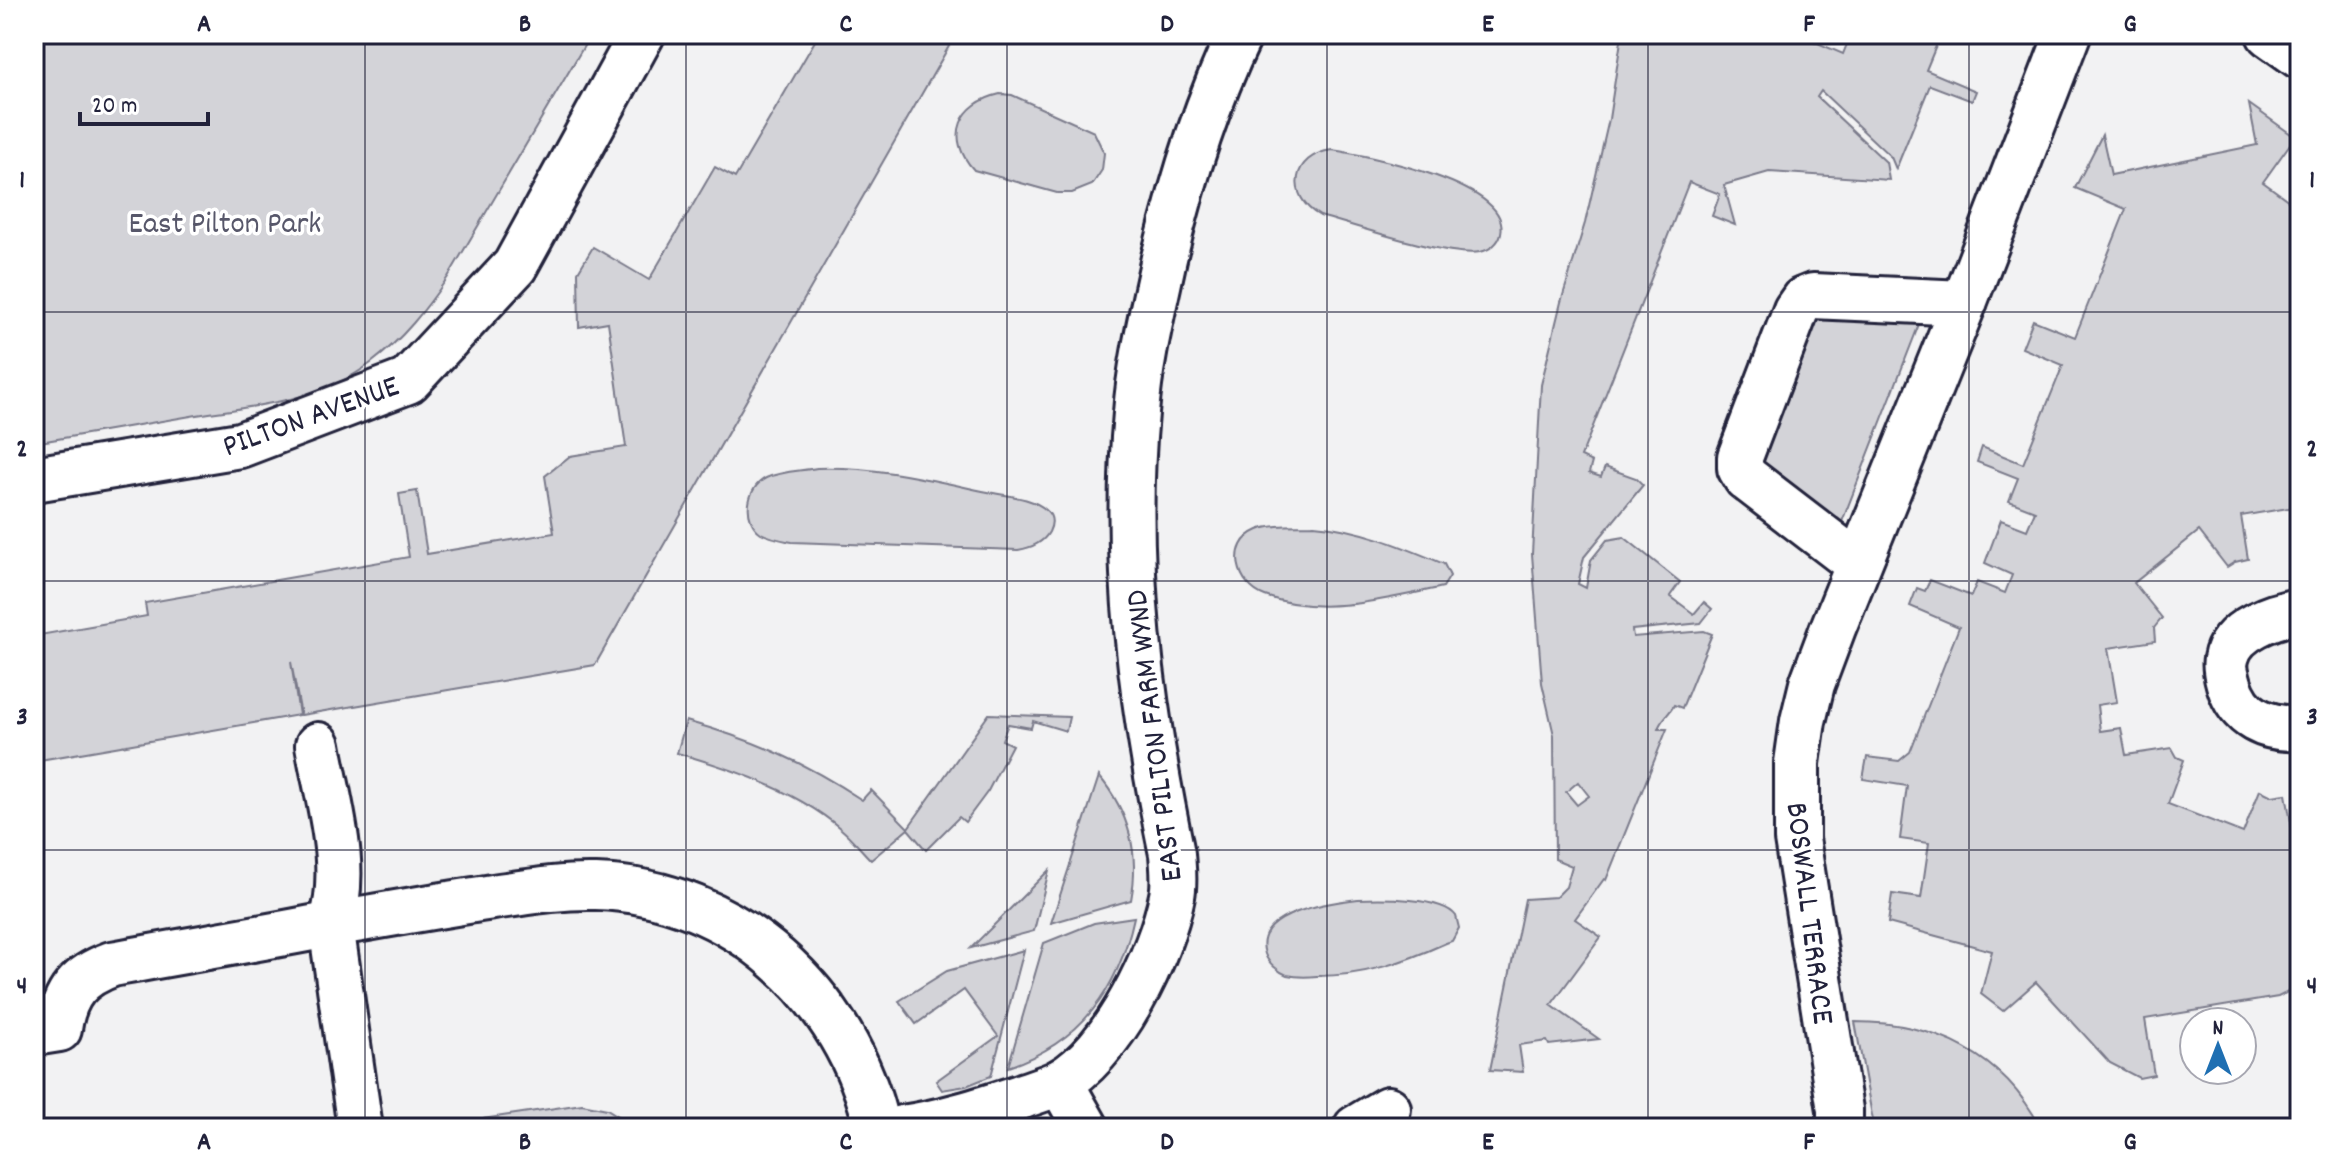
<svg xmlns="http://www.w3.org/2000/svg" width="2334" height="1162" viewBox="0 0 2334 1162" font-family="Dekko,sans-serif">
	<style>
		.green { fill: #d3d3d8; stroke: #7a7a8a; stroke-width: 2; fill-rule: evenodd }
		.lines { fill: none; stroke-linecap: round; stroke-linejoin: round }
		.street-casing { stroke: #22223b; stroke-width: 50 }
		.street { stroke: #fff; stroke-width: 44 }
		.grid { fill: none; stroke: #22223b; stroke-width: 2; stroke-opacity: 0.55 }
		.labels { text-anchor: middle; stroke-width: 7; stroke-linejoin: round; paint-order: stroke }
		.park-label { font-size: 32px; fill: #57576a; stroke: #fff }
		.street-label { font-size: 32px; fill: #22223b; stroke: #fff }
		.neatline { fill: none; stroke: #22223b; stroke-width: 3 }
		.grid-label { font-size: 26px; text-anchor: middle; font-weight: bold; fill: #22223b }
	</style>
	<rect width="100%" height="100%" fill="#f2f2f3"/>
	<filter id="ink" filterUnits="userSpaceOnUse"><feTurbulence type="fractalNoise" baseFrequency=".0125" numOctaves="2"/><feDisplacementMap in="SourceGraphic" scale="16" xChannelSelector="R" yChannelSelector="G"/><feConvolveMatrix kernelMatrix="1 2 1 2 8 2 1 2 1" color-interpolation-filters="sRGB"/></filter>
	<g filter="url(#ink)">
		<g class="green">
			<path d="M 34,34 L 591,34 L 448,277 C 426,309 403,339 371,363 C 320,402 252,406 191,416 C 139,425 86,434 34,443 Z"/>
			<polygon points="819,34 956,34 595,665 301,715 291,662 299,715 34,761 34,636 147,616 145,603 409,557 399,494 417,491 427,554 554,533 545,476 570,456 626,447 608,322 579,327 578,272 593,247 649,280 715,167 735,178"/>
			<path d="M 1622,34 L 1809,34 L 1808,39 L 1843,54 L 1849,39 L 1839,34 L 1941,34 L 1926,70 L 1976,91 L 1972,101 L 1930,85 L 1896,169 L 1891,157 L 1821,91 L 1817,97 L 1886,162 L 1889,180 L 1769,172 L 1724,185 L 1735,225 L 1712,216 L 1720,194 L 1689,182 L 1581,457 L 1592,462 L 1589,473 L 1601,477 L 1605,467 L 1636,478 L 1643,485 L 1584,557 L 1578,584 L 1586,588 L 1591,560 L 1607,540 L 1624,537 L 1680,582 L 1670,596 L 1694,614 L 1704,602 L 1712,609 L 1701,623 L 1632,630 L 1633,637 L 1704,631 L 1712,634 L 1682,708 L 1674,705 C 1669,715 1661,719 1658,729 L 1667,729 L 1606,880 L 1604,879 L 1575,919 L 1601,937 L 1551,1005 L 1599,1039 L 1549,1045 L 1547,1041 L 1519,1045 L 1523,1072 L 1490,1070 L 1525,899 L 1556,897 L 1566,887 L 1572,866 L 1555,859 L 1554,735 L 1542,683 L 1532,554 L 1541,385 L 1561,302 L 1585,223 L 1609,119 ZM 1578,782 L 1589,796 L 1577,805 L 1566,792 Z"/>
			<path d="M 1000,94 L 1012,95 L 1094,132 L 1104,153 L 1102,170 L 1092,185 L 1072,193 L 1057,193 L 974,170 C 944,137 960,103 1000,94 Z"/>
			<polygon points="2249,104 2295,137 2263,182 2300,209 2300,506 2241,516 2248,559 2235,562 2227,567 2199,531 2134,583 2162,618 2154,628 2155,641 2108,648 2117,702 2097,705 2100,731 2121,728 2126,755 2172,748 2177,757 2184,760 2168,804 2243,833 2260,790 2272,796 2286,794 2292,828 2300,827 2300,986 2278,997 2145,1019 2154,1075 2139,1078 2110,1063 2036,982 2003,1011 1981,994 1992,951 1888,923 1892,894 1921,898 1929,843 1900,839 1907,786 1863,779 1867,757 1899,761 1910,752 1959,627 1910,606 1917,588 1925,591 1930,580 1971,596 1977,582 2005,593 2012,575 1985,563 2001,520 2027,530 2035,511 2009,501 2018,478 1977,462 1982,447 2023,464 2063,365 2022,348 2033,320 2075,337 2126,209 2075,188 2102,135 2111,175 2257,145"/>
			<path d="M 1332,150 C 1366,155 1512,184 1501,233 C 1499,243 1490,250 1480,252 C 1450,258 1353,225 1320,216 C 1285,196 1292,155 1332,150 Z"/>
			<polygon points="1923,314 1838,532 1756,470 1808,316"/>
			<path d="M 817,468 C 876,466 931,480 988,492 C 1006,496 1032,497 1046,510 C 1053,516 1053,524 1049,532 C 1043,543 1030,548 1018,550 L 792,542 C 782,540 770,538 761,533 C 742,520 746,488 766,478 C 781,471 801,471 817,468 Z"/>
			<path d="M 1314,525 C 1361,529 1401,546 1444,564 L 1450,576 L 1443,587 C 1386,599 1322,617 1265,596 C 1237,586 1225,544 1258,530 C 1274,524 1296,526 1314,525 Z"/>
			<path d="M 989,714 L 1069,717 L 1066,731 L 1033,721 L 1031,728 L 1008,724 L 1002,740 L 1012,745 L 988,791 L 965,822 L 959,817 L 926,850 L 908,829 L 871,860 C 861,850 852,838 841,829 C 798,791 731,768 677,753 L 686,721 C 754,740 803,761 862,800 L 871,790 L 908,828 Z"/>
			<path d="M 1099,776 C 1129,812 1140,853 1131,900 L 1051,923 Z"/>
			<polygon points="1049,870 1034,931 971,948"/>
			<path d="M 1358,899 C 1381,898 1442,897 1456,916 L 1459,928 L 1452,941 L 1446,943 C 1404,962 1364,976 1317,976 C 1308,977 1296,977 1287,975 C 1279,972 1268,963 1265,954 C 1251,913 1332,902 1358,899 Z"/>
			<path d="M 1134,917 C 1118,991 1081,1042 1008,1067 L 1044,943 L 1094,923 Z"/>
			<polygon points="1024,950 991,1076 966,1086 942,1090 936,1081 998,1036 964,990 916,1024 899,1001 947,971"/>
			<path d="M 1855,1022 C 1935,1022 2003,1055 2041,1128 L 1884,1128 L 1873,1121 Z"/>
			<polygon points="582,1104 607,1109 637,1128 422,1128"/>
		</g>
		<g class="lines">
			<g class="street-casing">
				<g id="street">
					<polyline points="2269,34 2300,56"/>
					<polyline points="34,479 240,445 408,381 515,266 642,34"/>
					<polyline points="1858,564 1746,478 1740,468 1740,457 1796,310 1803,300 1813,296 1964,303"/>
					<path d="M 2300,611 C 2274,615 2231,629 2226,659 C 2224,666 2227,677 2229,684 C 2239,718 2266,730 2300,728"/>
					<path d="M 318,745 C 328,802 350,867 331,925 L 360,1128"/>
					<path d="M 34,1033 L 59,1029 C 64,993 79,976 112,964 C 187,950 263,938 338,923 C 390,914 441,905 493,897 C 527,892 561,886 596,887 C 734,891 848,995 877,1128"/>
					<polyline points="1060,1082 1086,1128"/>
					<path d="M 902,1128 C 943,1122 981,1110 1020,1097 C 1033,1092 1048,1088 1060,1082 C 1113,1053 1161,954 1172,896 C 1175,882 1173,868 1172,854 C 1142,709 1122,562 1136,413 C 1140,361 1153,310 1164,258 C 1182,182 1206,104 1240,34"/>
					<polyline points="1356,1128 1388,1109"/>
					<polyline points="1840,1128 1840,1110 1797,839 1797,763 1803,721 1812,684 1833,628 1964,303 2068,34"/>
				</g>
			</g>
			<use href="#street" class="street"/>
		</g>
	</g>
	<path class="grid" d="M 365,34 L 365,1128M 686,34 L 686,1128M 1007,34 L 1007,1128M 1327,34 L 1327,1128M 1648,34 L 1648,1128M 1969,34 L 1969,1128M 34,312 L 2300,312M 34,581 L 2300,581M 34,850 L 2300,850"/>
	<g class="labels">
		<g class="park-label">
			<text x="225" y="232">East Pilton Park</text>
		</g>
		<g class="street-label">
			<text transform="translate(310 414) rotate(-20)" y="11">PILTON AVENUE</text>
			<text transform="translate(1152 736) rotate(-97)" y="11">EAST PILTON FARM WYND</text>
			<text transform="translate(1812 913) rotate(83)" y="11">BOSWALL TERRACE</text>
		</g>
	</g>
	<rect width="2334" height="1162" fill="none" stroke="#fff" stroke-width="88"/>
	<g transform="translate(2218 1046)"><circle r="38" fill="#ffffff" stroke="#a7a7b1" stroke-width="2"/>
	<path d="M0-6L14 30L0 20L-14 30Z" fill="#1f6fb2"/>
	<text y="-12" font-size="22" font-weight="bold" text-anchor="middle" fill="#22223b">N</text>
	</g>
	<path d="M80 112v12h128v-12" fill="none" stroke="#22223b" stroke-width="4"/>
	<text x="92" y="112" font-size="24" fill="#22223b" stroke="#ffffff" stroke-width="6" paint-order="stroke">20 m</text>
	<rect x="44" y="44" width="2246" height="1074" class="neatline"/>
	<g class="grid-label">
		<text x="204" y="31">A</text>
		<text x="525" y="31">B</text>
		<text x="846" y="31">C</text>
		<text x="1167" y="31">D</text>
		<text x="1488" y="31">E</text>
		<text x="1809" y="31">F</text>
		<text x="2130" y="31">G</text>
		<text x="22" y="187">1</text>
		<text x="2312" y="187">1</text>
		<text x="22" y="456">2</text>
		<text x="2312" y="456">2</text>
		<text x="22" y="724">3</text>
		<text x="2312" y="724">3</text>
		<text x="22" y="993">4</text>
		<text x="2312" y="993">4</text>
		<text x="204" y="1149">A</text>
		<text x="525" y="1149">B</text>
		<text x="846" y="1149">C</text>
		<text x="1167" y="1149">D</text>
		<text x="1488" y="1149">E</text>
		<text x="1809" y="1149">F</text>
		<text x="2130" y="1149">G</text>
	</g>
</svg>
